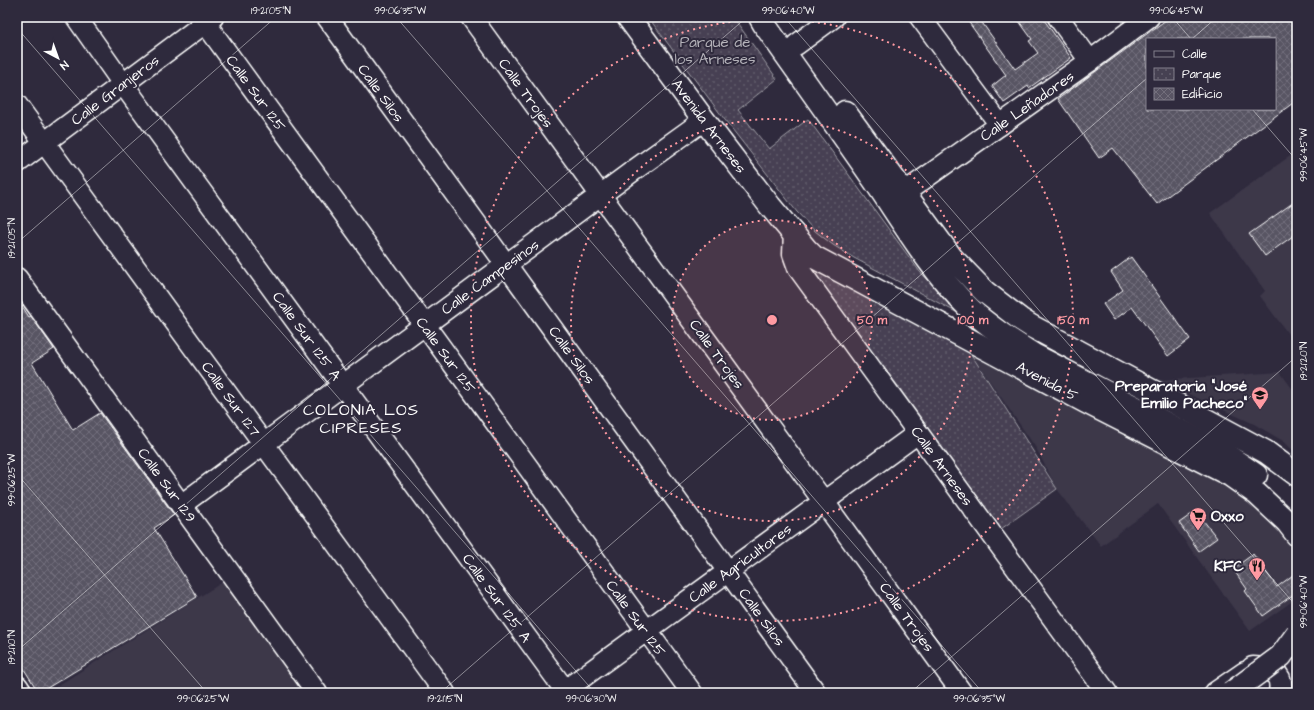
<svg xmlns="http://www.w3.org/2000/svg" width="1314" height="710" viewBox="0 0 1314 710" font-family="'Architects Daughter',sans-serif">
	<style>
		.built { fill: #3c3749 }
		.park { fill: url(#park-dots); stroke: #a2a0a8 }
		.building { fill: url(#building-cross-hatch); stroke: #fff; fill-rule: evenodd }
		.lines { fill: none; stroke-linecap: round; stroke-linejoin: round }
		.minor-casing { stroke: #fff; stroke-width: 23 }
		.major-casing { stroke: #fff; stroke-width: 25 }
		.minor { stroke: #2f2a3d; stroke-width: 20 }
		.major { stroke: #2f2a3d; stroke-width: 22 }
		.major-bridge-casing { stroke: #fff; stroke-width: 25; stroke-linecap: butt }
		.major-bridge { stroke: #2f2a3d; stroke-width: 22 }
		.ticks { fill: none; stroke: #fff; stroke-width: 1; stroke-opacity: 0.45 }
		.ring { fill: none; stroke: #ff9aa2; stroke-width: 2; stroke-dasharray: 2 4 }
		.labels { text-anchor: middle; stroke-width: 4; stroke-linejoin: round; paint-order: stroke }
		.park-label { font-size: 15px; fill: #b5b3ba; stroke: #2f2a3d }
		.street-label { font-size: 15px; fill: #fff; stroke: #2f2a3d }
		.poi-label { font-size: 15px; font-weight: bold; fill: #fff; stroke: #2f2a3d; text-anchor: end }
		.neighbourhood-label { font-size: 16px; letter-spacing: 1px; fill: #fff; stroke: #2f2a3d }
		.centre { fill: #ff9aa2; stroke: #2f2a3d; stroke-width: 2 }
		.ring-label { font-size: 12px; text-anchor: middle; font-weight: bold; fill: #ff9aa2; stroke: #2f2a3d; stroke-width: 4; stroke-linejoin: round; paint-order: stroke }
		.neatline { fill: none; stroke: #fff; stroke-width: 1.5 }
		.ticks-label { font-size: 10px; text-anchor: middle; fill: #fff }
	</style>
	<defs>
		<pattern id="park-dots" width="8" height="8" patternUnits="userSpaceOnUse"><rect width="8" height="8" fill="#464152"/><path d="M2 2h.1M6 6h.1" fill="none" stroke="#625e6c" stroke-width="1.8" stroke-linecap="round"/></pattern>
		<pattern id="building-cross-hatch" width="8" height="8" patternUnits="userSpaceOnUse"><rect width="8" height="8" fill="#595564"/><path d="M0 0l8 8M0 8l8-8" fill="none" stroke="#726e7b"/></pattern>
	</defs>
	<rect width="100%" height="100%" fill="#2f2a3d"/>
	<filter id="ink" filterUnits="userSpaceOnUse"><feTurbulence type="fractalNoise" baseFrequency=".025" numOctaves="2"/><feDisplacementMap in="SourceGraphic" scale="8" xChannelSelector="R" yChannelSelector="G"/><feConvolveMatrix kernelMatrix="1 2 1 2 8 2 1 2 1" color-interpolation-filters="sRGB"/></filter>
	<g filter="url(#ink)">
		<g class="built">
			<polygon points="1297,151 1297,346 1260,296 1265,291 1210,213"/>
			<polygon points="969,351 1250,497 1297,544 1297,598 1250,631 1158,504 1101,546 1057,489 1036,448"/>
			<polygon points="1280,372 1297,395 1297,454 1283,441 1254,424 1158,380"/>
			<polygon points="226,580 306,693 46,693"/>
		</g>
		<g class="park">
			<polygon points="648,17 733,17 777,79 738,110 769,149 808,119 920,272 945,297 986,328 854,258 833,245 815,231 797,212 725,120"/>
			<polygon points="813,268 969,351 1057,489 1001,529 895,382 810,271"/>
		</g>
		<g class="building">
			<polygon points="965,17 978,17 1015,69 1038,53 1029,41 1032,39 1016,17 1042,17 1071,58 1029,88 1028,86 1004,103 992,86 1006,75"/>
			<path d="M 1170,17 L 1297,17 L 1297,100 L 1157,204 L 1113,148 L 1099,158 L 1058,99 ZM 1147,39 L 1275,39 L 1275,109 L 1147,109 Z"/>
			<polygon points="1297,200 1297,233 1265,256 1249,234"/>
			<polygon points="1131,257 1190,339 1168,356 1132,307 1114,320 1103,304 1123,290 1111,272"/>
			<polygon points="17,298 29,317 31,316 54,349 32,363 73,430 100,413 174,515 154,528 197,597 39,693 17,658"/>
			<polygon points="1196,511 1217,538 1199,551 1179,523"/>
			<polygon points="1253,554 1277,587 1297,572 1297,592 1263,616 1245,591 1247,589 1233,569"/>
		</g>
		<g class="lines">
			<g class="minor-casing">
				<g id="minor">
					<polyline points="76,17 123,84 567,693"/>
					<polyline points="201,17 692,693"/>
					<polyline points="327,17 816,693"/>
					<polyline points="471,17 824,502 962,693"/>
					<polyline points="920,17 1000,125"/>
					<polyline points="1058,17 1090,61"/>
					<polyline points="796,45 834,17"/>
					<polyline points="17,105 445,693"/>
					<polyline points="17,163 213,17"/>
					<polyline points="904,193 1090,61 1149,17"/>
					<polyline points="794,233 793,254 798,268 1107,693"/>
					<polyline points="17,278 317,693"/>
					<polyline points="181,505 637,168 704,120"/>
					<polyline points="561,693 918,433"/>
				</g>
			</g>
			<g class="major-casing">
				<g id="major">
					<polyline points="628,17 704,120 770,206 806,249 814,257 1086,402 1230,475 1257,494 1287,522 1297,535"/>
					<path d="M 760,17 L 764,24 C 801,76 838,128 874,180 C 904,224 932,272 970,309 C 989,327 1012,341 1034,355 L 1224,453 L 1256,475"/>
					<polyline points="845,112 952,258 985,292 1020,319 1031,326 1266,452 1297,475"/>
					<path d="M 1253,668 C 1272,669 1283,672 1280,693"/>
					<polyline points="17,687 21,693"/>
					<polyline points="1216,693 1245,673"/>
				</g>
			</g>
			<use href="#minor" class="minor"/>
			<use href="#major" class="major"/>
			<g class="major-bridge-casing">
				<polyline id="major-bridge" points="1231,693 1281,656 1297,634"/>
			</g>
			<use href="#major-bridge" class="major-bridge"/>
		</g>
	</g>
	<path class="ticks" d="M 396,17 L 983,693M 784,17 L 1297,607M 1172,17 L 1191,39M 17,28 L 595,693M 1192,39 L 1217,17M 1252,109 L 1297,161M 17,243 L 276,17M 17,474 L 207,693M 17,651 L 747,17M 440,693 L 1147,78M 910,693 L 1297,356"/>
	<circle cx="772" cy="320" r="100" fill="#ff9aa2" fill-opacity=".12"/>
	<g class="ring">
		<circle cx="772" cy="320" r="100"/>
		<circle cx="772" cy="320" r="201"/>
		<circle cx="772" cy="320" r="301"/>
	</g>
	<defs>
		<g id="school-pin" transform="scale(0.9)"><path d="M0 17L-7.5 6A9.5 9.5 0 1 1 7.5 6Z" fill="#ff9aa2" stroke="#2f2a3d"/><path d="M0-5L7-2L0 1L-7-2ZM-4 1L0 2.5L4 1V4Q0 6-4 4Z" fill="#111"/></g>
		<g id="supermarket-pin" transform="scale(0.9)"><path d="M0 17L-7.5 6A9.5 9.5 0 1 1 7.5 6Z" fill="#ff9aa2" stroke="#2f2a3d"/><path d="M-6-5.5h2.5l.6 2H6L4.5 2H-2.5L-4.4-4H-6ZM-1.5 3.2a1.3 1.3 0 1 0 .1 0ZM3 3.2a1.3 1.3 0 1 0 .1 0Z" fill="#111"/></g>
		<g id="restaurant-pin" transform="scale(0.9)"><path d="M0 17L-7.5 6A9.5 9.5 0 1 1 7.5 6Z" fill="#ff9aa2" stroke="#2f2a3d"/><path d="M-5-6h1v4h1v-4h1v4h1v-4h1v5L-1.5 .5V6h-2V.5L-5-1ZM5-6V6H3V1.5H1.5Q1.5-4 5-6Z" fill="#111"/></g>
	</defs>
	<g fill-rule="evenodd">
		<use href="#school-pin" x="1260" y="395"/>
		<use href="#supermarket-pin" x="1198" y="516"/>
		<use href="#restaurant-pin" x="1257" y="566"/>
	</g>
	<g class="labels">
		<g class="park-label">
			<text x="715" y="47">Parque de<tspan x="715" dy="17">los Arneses</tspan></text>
		</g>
		<g class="street-label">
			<text transform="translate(115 90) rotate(-37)" y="5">Calle Granjeros</text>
			<text transform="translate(256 93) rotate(54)" y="5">Calle Sur 125</text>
			<text transform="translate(381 93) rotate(54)" y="5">Calle Silos</text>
			<text transform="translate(526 93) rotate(54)" y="5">Calle Trojes</text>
			<text transform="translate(1027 106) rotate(-35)" y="5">Calle Leñadores</text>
			<text transform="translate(709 126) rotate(53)" y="5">Avenida Arneses</text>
			<text transform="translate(490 277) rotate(-36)" y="5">Calle Campesinos</text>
			<text transform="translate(307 336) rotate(54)" y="5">Calle Sur 125 A</text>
			<text transform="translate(717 354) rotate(54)" y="5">Calle Trojes</text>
			<text transform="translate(446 355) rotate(54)" y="5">Calle Sur 125</text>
			<text transform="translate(572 355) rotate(54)" y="5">Calle Silos</text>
			<text transform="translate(1047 381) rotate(28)" y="5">Avenida 5</text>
			<text transform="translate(231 399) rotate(54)" y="5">Calle Sur 127</text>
			<text transform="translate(942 466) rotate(54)" y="5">Calle Arneses</text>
			<text transform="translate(167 485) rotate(54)" y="5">Calle Sur 129</text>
			<text transform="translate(740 563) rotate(-36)" y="5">Calle Agricultores</text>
			<text transform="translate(497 598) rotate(54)" y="5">Calle Sur 125 A</text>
			<text transform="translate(762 617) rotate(54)" y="5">Calle Silos</text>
			<text transform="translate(907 617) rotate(54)" y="5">Calle Trojes</text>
			<text transform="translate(636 618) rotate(54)" y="5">Calle Sur 125</text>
		</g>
		<g class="poi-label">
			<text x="1247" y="391">Preparatoria "José<tspan x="1247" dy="17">Emilio Pacheco"</tspan></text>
			<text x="1211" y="521" text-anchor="start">Oxxo</text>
			<text x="1244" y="571">KFC</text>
		</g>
		<g class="neighbourhood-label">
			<text x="361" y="415">COLONIA LOS<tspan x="361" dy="18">CIPRESES</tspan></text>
		</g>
	</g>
	<circle cx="772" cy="320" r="6" class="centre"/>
	<g class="ring-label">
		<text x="872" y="324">50 m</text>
		<text x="973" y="324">100 m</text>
		<text x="1073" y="324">150 m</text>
	</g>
	<rect width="1314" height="710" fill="none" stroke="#2f2a3d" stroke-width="44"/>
	<rect x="1146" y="38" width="130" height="72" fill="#2f2a3d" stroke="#827f8b"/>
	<rect x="1154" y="51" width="20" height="6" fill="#2f2a3d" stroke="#827f8b"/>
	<text x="1182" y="58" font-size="12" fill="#ffffff">Calle</text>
	<rect x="1154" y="68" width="20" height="12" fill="url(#park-dots)" stroke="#827f8b"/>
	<text x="1182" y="78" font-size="12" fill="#ffffff">Parque</text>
	<rect x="1154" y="88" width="20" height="12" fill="url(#building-cross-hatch)" stroke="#827f8b"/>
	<text x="1182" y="98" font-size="12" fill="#ffffff">Edificio</text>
	<g transform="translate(58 58) rotate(139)" stroke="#2f2a3d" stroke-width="3" paint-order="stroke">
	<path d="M0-3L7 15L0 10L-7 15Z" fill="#ffffff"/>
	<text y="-6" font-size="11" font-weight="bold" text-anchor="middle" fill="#ffffff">N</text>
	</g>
	<rect x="22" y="22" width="1270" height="666" class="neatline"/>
	<g class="ticks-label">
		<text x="271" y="14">19°21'05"N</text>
		<text x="400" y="14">99°06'35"W</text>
		<text x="788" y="14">99°06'40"W</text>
		<text x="1176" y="14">99°06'45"W</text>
		<text transform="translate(1303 155) rotate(-90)" y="4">99°06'45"W</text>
		<text transform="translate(11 238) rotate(-90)" y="4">19°21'05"N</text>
		<text transform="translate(1303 361) rotate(-90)" y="4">19°21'20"N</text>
		<text transform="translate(11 480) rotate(-90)" y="4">99°06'25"W</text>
		<text transform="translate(1303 602) rotate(-90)" y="4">99°06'40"W</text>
		<text transform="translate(11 647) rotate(-90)" y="4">19°21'10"N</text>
		<text x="203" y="702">99°06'25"W</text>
		<text x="445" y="702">19°21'15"N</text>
		<text x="591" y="702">99°06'30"W</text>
		<text x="979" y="702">99°06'35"W</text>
	</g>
</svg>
